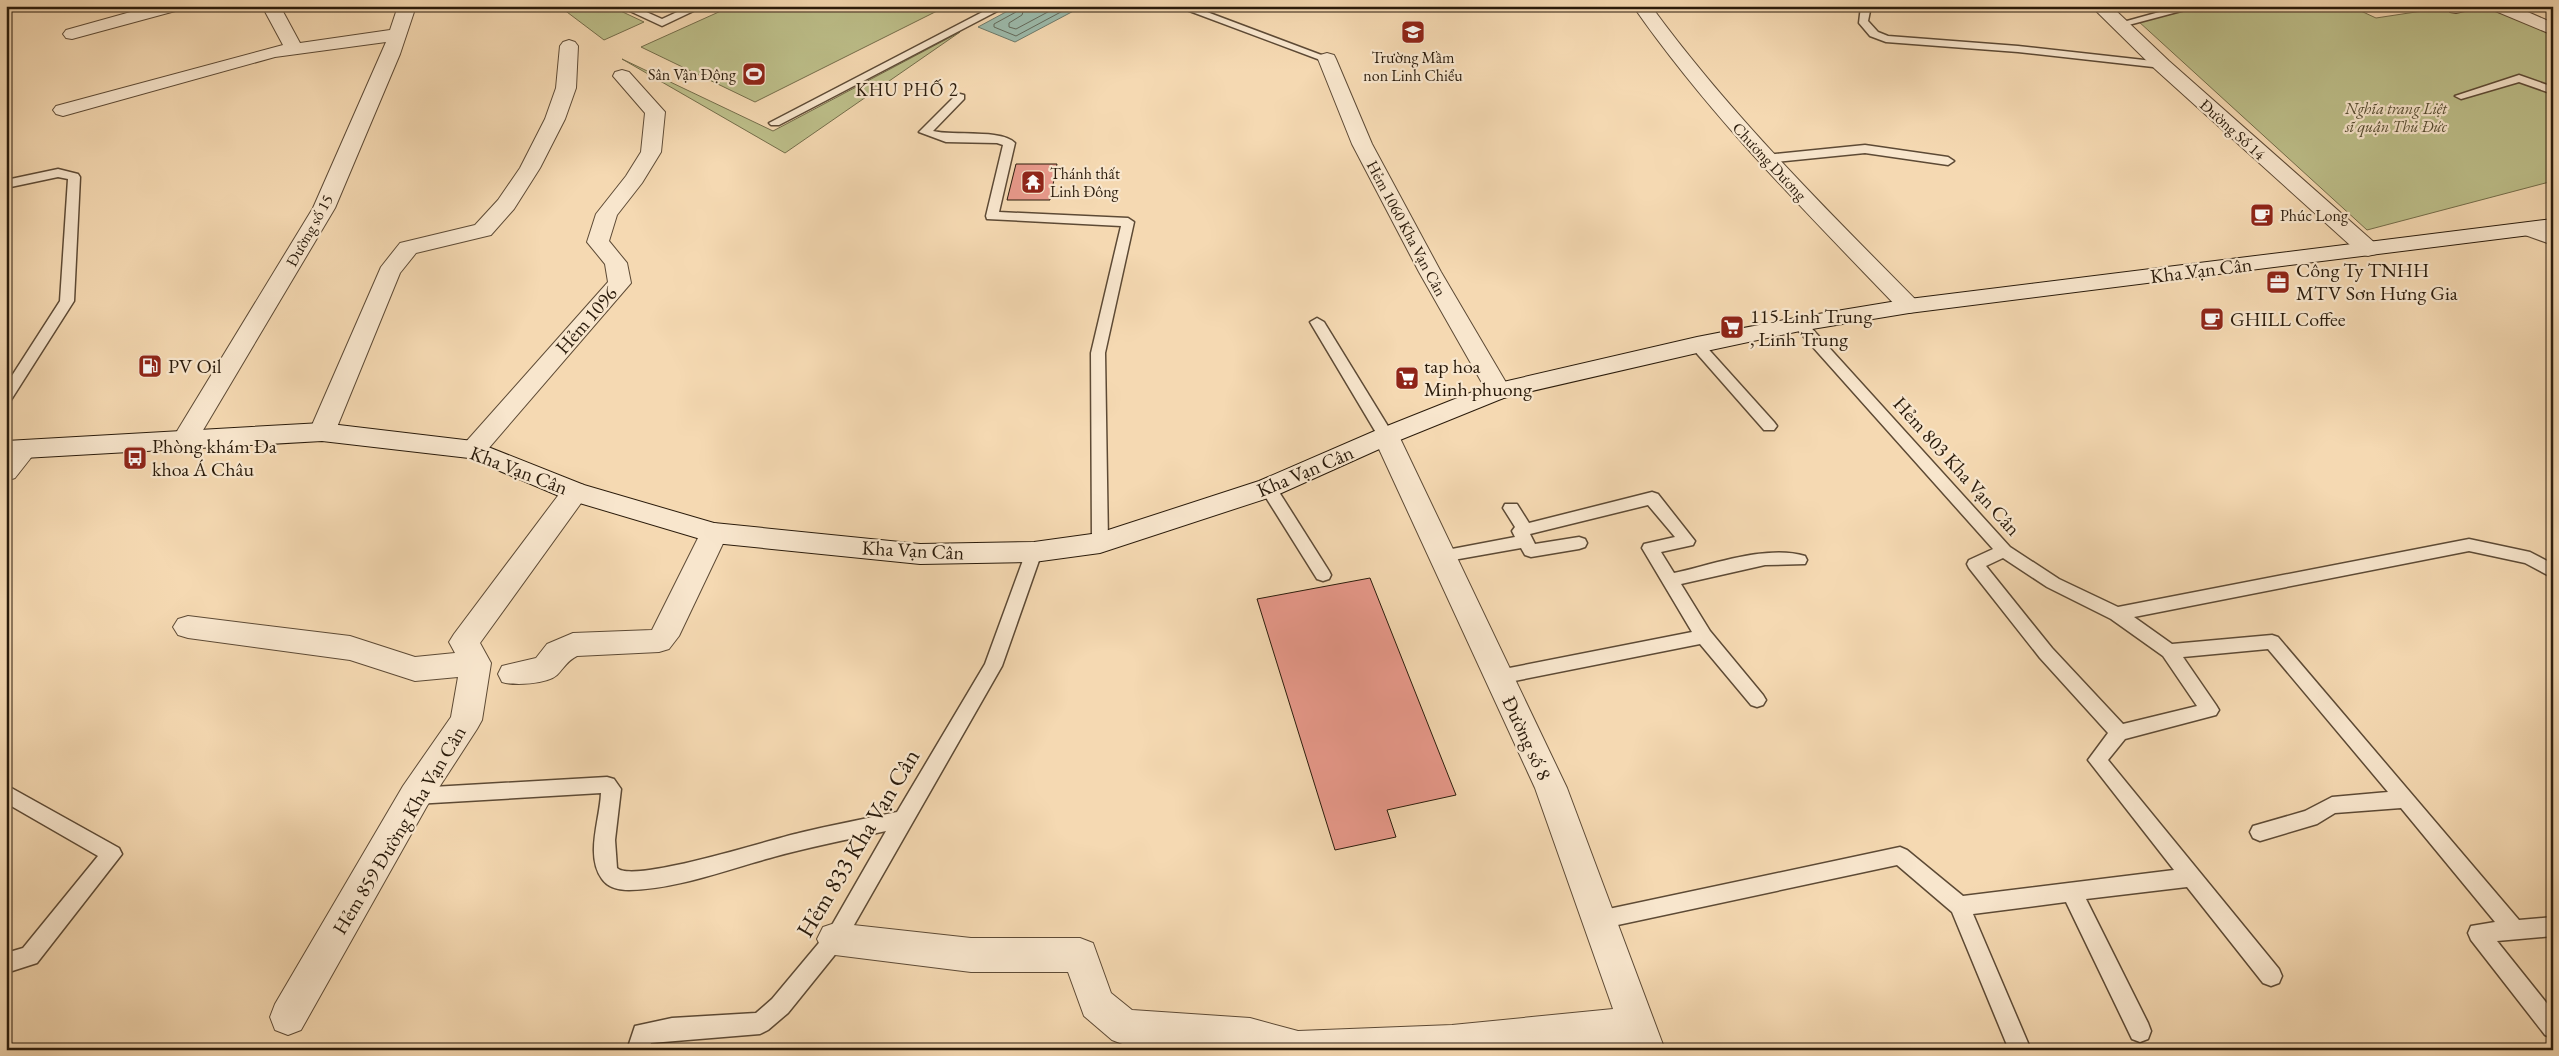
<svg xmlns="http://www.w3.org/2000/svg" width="2559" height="1056" viewBox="0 0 2559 1056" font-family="'EB Garamond',serif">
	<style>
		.green { fill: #bdbf8a; stroke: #746d4a }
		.water { fill: #9cbaab; stroke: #6e7a6b }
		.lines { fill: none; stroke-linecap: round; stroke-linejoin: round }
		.shore { stroke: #636a5b; stroke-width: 1 }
		.building { fill: #e8998b; stroke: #2a1b0b }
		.service-casing { stroke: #5d4a35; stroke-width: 3 }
		.minor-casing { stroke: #5d4a35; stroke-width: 2 }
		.tertiary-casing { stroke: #5d4a35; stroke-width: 2 }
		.secondary-casing { stroke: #2a1b0b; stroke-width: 2 }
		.service { fill: #f8e6cd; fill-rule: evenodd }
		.minor { fill: #f8e6cd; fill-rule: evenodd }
		.tertiary { fill: #f8e6cd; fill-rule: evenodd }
		.secondary { fill: #f8e6cd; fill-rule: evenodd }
		.labels { text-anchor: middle; stroke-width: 4.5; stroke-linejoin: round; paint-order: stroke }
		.far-poi-label { font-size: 16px; fill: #2a1b0b; stroke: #f8e6cd; text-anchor: start }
		.far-park-label { font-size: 16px; font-style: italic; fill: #564c31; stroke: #f8e6cd }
		.far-street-label { font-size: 16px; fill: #2a1b0b; stroke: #f8e6cd }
		.far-neighbourhood-label { font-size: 18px; letter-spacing: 1px; fill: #2a1b0b; stroke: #f8e6cd }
		.street-label { font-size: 20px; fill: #2a1b0b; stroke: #f8e6cd }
		.poi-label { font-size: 20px; fill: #2a1b0b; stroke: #f8e6cd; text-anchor: start }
		.near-street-label { font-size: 24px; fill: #2a1b0b; stroke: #f8e6cd }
	</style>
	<rect width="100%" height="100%" fill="#f5d9b2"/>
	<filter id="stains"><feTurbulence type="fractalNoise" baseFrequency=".004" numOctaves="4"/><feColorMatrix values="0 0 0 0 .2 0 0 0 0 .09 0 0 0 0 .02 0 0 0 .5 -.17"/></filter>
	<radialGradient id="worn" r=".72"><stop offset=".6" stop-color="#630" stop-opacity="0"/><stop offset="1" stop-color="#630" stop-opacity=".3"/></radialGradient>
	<g class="green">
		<polygon points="559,6 610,6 644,22 604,40"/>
		<polygon points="732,6 947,6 755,102 641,47"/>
		<polygon points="2196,6 2350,6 2376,18 2455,6 2495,6 2553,31 2553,181 2367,230 2138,21"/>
		<polygon points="960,32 785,153 622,59 773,131"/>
	</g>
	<polygon class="water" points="1017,6 1083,6 1015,42 978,27"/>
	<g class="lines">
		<g class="shore">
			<polyline points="1018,6 1016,12 994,24 994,27 1016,36 1072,6"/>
			<polyline points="1025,6 1022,15 1009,23 1009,27 1016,29 1059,6"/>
		</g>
	</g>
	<g class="building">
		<polygon points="1016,164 1057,164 1050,200 1007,200"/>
		<polygon points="1370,578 1456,795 1387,810 1396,837 1335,850 1257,599"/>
	</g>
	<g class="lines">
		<g class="service-casing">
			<g id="service">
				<polygon points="619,6 633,6 662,19 690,6 704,6 662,26"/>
				<polygon points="994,6 1007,6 779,125 771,125 769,123"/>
				<polygon points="1176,6 1191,6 1332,59 1331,61 1323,61"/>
				<polygon points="1861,6 1871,6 1868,21 1878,32 1888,36 2018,46 2162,62 2168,65 2162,68 2018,52 1886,42 1870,36 1859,23"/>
				<polygon points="2181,6 2200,6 2121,27 2116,24"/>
				<polygon points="2519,75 2553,87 2553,94 2519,82 2461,99 2455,96"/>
				<path d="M 960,94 L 964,95 L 964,99 L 933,131 C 953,136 1002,129 1015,143 L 999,212 L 1128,218 L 1134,222 L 1105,353 L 1108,543 L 1106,547 L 1094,547 L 1092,543 L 1091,353 L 1121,226 L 987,219 L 986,216 L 1003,145 L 997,143 L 946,142 L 919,132 L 956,95 Z"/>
				<polygon points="1865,145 1948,157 1954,161 1948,165 1865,153 1766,163 1760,159 1766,155"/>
				<polygon points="58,169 78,174 80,177 74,301 11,400 6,402 6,385 60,301 68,179 58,177 6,188 6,180"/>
				<polygon points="1317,318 1324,322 1394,436 1391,440 1386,441 1378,436 1310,322"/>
				<path d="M 1800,320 L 1805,321 L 2010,547 L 2059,579 L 2118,607 L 2469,539 L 2530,552 L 2553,564 L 2553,578 L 2525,563 L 2469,551 L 2134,617 L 2172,644 L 2272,635 L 2278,637 L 2519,920 L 2553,917 L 2553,936 L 2497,941 L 2553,1011 L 2553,1038 L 2545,1035 L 2471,940 L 2468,933 L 2471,926 L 2495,922 L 2401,808 L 2335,813 L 2317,824 L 2260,841 L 2253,838 L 2250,832 L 2253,826 L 2305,811 L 2332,797 L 2388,792 L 2268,649 L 2183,657 L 2216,705 L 2219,710 L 2216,715 L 2125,739 L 2108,760 L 2279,969 L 2282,976 L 2279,983 L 2271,986 L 2263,983 L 2187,887 L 2086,899 L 2148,1023 L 2151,1031 L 2148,1039 L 2140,1042 L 2132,1039 L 2066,902 L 1973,914 L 2031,1050 L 2009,1050 L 1952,912 L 1897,865 L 1599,929 L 1592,927 L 1589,920 L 1592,913 L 1599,911 L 1900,847 L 1907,850 L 1963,896 L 2174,870 L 2088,760 L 2108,733 L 2040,658 L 1969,568 L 1967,564 L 1969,560 L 1993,549 L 1795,327 L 1793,324 ZM 2003,558 L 2047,587 L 2111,619 L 2163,656 L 2197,706 L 2123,724 L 2052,648 L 1986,566 Z"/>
				<polygon points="1697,341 1702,342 1774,422 1777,426 1774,430 1764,430 1692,348 1690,345"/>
				<polygon points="1268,482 1274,484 1329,571 1331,575 1329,579 1323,581 1317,579 1260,488 1262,484"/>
				<path d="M 1652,492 L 1658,494 L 1695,541 L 1693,545 L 1661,552 L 1674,573 C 1711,565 1768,544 1805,556 L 1807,560 L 1805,564 L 1765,565 L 1681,584 L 1710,631 L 1763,695 L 1766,700 L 1763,705 L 1757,707 L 1751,705 L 1700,644 L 1499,684 L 1493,682 L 1490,677 L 1493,672 L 1499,670 L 1692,632 L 1642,548 L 1644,544 L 1675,537 L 1648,505 L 1530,534 L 1535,544 L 1579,537 L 1585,539 L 1587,543 L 1585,547 L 1579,549 L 1531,557 L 1525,555 L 1521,548 L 1442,562 L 1436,560 L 1434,556 L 1436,552 L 1515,537 L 1512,531 L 1515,527 L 1503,508 L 1505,504 L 1517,504 L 1529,523 Z"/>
				<path d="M 1034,546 L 1040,548 L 1042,552 L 1002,666 L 842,946 L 788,1013 L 768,1030 L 760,1034 L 651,1043 L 649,1050 L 627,1050 L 635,1026 L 672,1018 L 756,1013 L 772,999 L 828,932 L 886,831 C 847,840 808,847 770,858 C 725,870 677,889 629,890 C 620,890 608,888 602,879 C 585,855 600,820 601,793 L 415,804 L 408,802 L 405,796 L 408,790 L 415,788 L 607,777 L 614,779 L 621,789 L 615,840 L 617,868 C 633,884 772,839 799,833 C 832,825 864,819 897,812 L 985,664 L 1026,552 L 1028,548 Z"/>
				<polygon points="6,785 119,848 122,854 37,963 6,973 6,953 23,948 98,856 6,803"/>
			</g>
		</g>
		<g class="minor-casing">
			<g id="minor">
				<polygon points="152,6 182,6 179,10 72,39 66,38 63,34 66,30"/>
				<polygon points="262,6 280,6 300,43 390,30 398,6 416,6 400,54 335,208 193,447 184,450 175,447 171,441 313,208 386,42 275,57 63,116 56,114 53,110 56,106 283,45"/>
				<polygon points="2091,6 2111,6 2169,61 2376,244 2379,249 2376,254 2368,256 2360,254 2155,69"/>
				<polygon points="2448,6 2472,6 2469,10 2456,13 2450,12"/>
				<polygon points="2490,6 2514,6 2553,23 2553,35 2493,10"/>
				<polygon points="569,40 575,42 578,46 576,88 565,119 540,168 514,209 491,235 416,253 400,273 335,432 331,438 322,441 313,438 309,432 381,267 400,243 475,225 498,200 520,168 545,119 556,88 560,46 563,42"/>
				<polygon points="1327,53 1334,55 1336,59 1372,144 1441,272 1511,391 1508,397 1499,399 1490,397 1419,272 1352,144 1318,59 1320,55"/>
				<polygon points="622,70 629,72 665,112 661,152 642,183 617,215 609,241 627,263 631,283 482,456 473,459 464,456 460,450 464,444 608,282 605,264 587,242 596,214 626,176 641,152 645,113 613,76 615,72"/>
				<polygon points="2533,223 2553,230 2553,245 2525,235 2522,230 2525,225"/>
				<polygon points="1386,427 1395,430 1399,436 1567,788 1665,1050 1627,1050 1625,1044 1567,1050 1191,1050 1125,1045 1112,1040 1084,1016 1068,972 971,972 835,955 823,951 817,939 823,927 835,923 971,938 1080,938 1093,943 1111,993 1132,1010 1250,1018 1298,1031 1452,1025 1613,1009 1535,788 1373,436 1377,430"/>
				<polygon points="575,483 584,485 588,492 584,499 480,643 491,663 482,720 477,729 427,806 301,1030 288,1035 275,1030 270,1017 275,1004 403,786 451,717 458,677 415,681 350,660 188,638 178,635 173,627 178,619 188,616 350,636 415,657 455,653 449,642 454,634 566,485"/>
				<path d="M 714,523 L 724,526 L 728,533 L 679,636 L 669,649 L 659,652 L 577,656 C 567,661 564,668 557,675 C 547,684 514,686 502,682 L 498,674 L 502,666 L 536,658 L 547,644 L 573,633 L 652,630 L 704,526 Z"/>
			</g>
		</g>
		<g class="tertiary-casing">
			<g id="tertiary">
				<path d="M 1633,6 L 1651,6 C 1730,114 1824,207 1917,301 L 1921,306 L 1917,311 L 1909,313 L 1901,311 C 1807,213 1711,118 1633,6 Z"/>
				<path d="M 24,441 L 33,444 L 37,450 L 15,478 L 6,481 C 6,463 3,447 24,441 Z"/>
			</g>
		</g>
		<g class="secondary-casing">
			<polygon id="secondary" points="2553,219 2553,232 1909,313 1800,331 1697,353 1506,397 1395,442 1277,495 1100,553 1034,562 920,564 714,543 566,499 469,458 322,441 6,459 6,441 322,423 473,441 584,485 714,523 920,544 1034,542 1099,533 1259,481 1377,430 1490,385 1697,337 1800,317 1909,299"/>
		</g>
		<use href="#service" class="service"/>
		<use href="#minor" class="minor"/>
		<use href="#tertiary" class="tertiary"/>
		<use href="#secondary" class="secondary"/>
	</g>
	<defs>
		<g id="school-square" transform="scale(1.25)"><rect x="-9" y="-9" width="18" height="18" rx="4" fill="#8f2418" stroke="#f8e6cd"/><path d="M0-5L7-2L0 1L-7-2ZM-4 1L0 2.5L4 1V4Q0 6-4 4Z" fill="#fff"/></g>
		<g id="stadium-square" transform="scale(1.25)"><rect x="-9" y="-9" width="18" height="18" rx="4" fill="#8f2418" stroke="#f8e6cd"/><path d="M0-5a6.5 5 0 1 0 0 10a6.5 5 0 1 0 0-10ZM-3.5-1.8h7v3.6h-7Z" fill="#fff"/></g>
		<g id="temple-square" transform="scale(1.25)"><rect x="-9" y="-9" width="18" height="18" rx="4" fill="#8f2418" stroke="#f8e6cd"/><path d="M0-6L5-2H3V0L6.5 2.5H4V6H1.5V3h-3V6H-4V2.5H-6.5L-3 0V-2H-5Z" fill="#fff"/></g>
		<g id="cafe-square" transform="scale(1.25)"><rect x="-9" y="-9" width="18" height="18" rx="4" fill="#8f2418" stroke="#f8e6cd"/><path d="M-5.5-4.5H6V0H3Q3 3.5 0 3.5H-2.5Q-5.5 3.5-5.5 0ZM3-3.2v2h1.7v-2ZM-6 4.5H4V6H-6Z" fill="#fff"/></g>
		<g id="office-square" transform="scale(1.25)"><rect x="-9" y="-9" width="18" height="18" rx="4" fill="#8f2418" stroke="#f8e6cd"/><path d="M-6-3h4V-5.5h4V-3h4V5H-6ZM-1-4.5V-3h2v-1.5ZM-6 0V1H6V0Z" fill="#fff"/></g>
		<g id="supermarket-square" transform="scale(1.25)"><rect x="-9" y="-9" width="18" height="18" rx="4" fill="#8f2418" stroke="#f8e6cd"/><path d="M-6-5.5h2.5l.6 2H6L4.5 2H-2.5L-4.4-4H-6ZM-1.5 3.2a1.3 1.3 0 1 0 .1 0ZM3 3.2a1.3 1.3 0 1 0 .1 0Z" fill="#fff"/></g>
		<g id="fuel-square" transform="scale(1.25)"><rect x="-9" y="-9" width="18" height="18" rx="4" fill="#8f2418" stroke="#f8e6cd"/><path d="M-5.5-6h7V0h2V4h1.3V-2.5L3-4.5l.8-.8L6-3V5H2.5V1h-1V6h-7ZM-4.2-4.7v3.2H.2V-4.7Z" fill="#fff"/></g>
		<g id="bus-square" transform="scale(1.25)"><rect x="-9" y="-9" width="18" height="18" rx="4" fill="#8f2418" stroke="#f8e6cd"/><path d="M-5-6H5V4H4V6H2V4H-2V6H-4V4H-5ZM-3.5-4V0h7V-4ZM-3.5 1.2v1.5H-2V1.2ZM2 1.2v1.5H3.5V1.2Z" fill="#fff"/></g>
	</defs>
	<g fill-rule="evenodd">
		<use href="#school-square" x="1413" y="32"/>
		<use href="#stadium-square" x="754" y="74"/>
		<use href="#temple-square" x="1033" y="182"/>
		<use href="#cafe-square" x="2262" y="215"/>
		<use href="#office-square" x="2278" y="282"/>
		<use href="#cafe-square" x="2212" y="319"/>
		<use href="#supermarket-square" x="1732" y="327"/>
		<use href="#fuel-square" x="150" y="366"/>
		<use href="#supermarket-square" x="1407" y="378"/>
		<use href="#bus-square" x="135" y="458"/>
	</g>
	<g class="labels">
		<g class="far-poi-label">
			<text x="1413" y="63" text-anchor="middle">Trường Mầm<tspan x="1413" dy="18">non Linh Chiểu</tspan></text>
			<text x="736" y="80" text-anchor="end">Sân Vận Động</text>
			<text x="1050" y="179">Thánh thất<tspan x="1050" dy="18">Linh Đông</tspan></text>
			<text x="2280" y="221">Phúc Long</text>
		</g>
		<g class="far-park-label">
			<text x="2396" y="114">Nghĩa trang Liệt<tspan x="2396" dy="18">sĩ quận Thủ Đức</tspan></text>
		</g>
		<g class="far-street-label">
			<text transform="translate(2233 129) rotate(42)" y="6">Đường Số 14</text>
			<text transform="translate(1770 161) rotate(47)" y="6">Chương Dương</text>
			<text transform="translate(1407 228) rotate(62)" y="6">Hẻm 1060 Kha Vạn Cân</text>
			<text transform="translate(309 230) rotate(-61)" y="6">Đường số 15</text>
		</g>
		<g class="far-neighbourhood-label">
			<text x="907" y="96">KHU PHỐ 2</text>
		</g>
		<g class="street-label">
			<text transform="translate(2201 270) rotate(-7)" y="7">Kha Vạn Cân</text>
			<text transform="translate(586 320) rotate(-49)" y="7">Hẻm 1096</text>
			<text transform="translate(1957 466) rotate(48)" y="7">Hẻm 803 Kha Vạn Cân</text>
			<text transform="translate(519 470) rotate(21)" y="7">Kha Vạn Cân</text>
			<text transform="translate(1305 471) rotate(-23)" y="7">Kha Vạn Cân</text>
			<text transform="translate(913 550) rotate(3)" y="7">Kha Vạn Cân</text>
			<text transform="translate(1527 738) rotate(65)" y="7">Đường số 8</text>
			<text transform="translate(399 830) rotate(-59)" y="7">Hẻm 859 Đường Kha Vạn Cân</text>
		</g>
		<g class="poi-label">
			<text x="2296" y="277">Công Ty TNHH<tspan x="2296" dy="23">MTV Sơn Hưng Gia</tspan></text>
			<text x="1750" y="323">115 Linh Trung<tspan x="1750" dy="23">, Linh Trung</tspan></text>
			<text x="2230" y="326">GHILL Coffee</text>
			<text x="168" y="373">PV Oil</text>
			<text x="1424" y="373">tap hoa<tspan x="1424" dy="23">Minh phuong</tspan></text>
			<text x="152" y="453">Phòng khám Đa<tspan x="152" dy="23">khoa Á Châu</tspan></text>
		</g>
		<g class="near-street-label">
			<text transform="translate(858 843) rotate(-59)" y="8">Hẻm 833 Kha Vạn Cân</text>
		</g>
	</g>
	<rect width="2559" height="1056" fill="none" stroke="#f5d9b2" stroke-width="25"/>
	<rect x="8" y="8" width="2544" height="1041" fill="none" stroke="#2a1b0b" stroke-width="2.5"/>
	<rect x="12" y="12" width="2534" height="1031" fill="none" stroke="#2a1b0b"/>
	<rect width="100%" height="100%" filter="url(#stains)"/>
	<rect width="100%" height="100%" fill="url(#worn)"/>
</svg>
